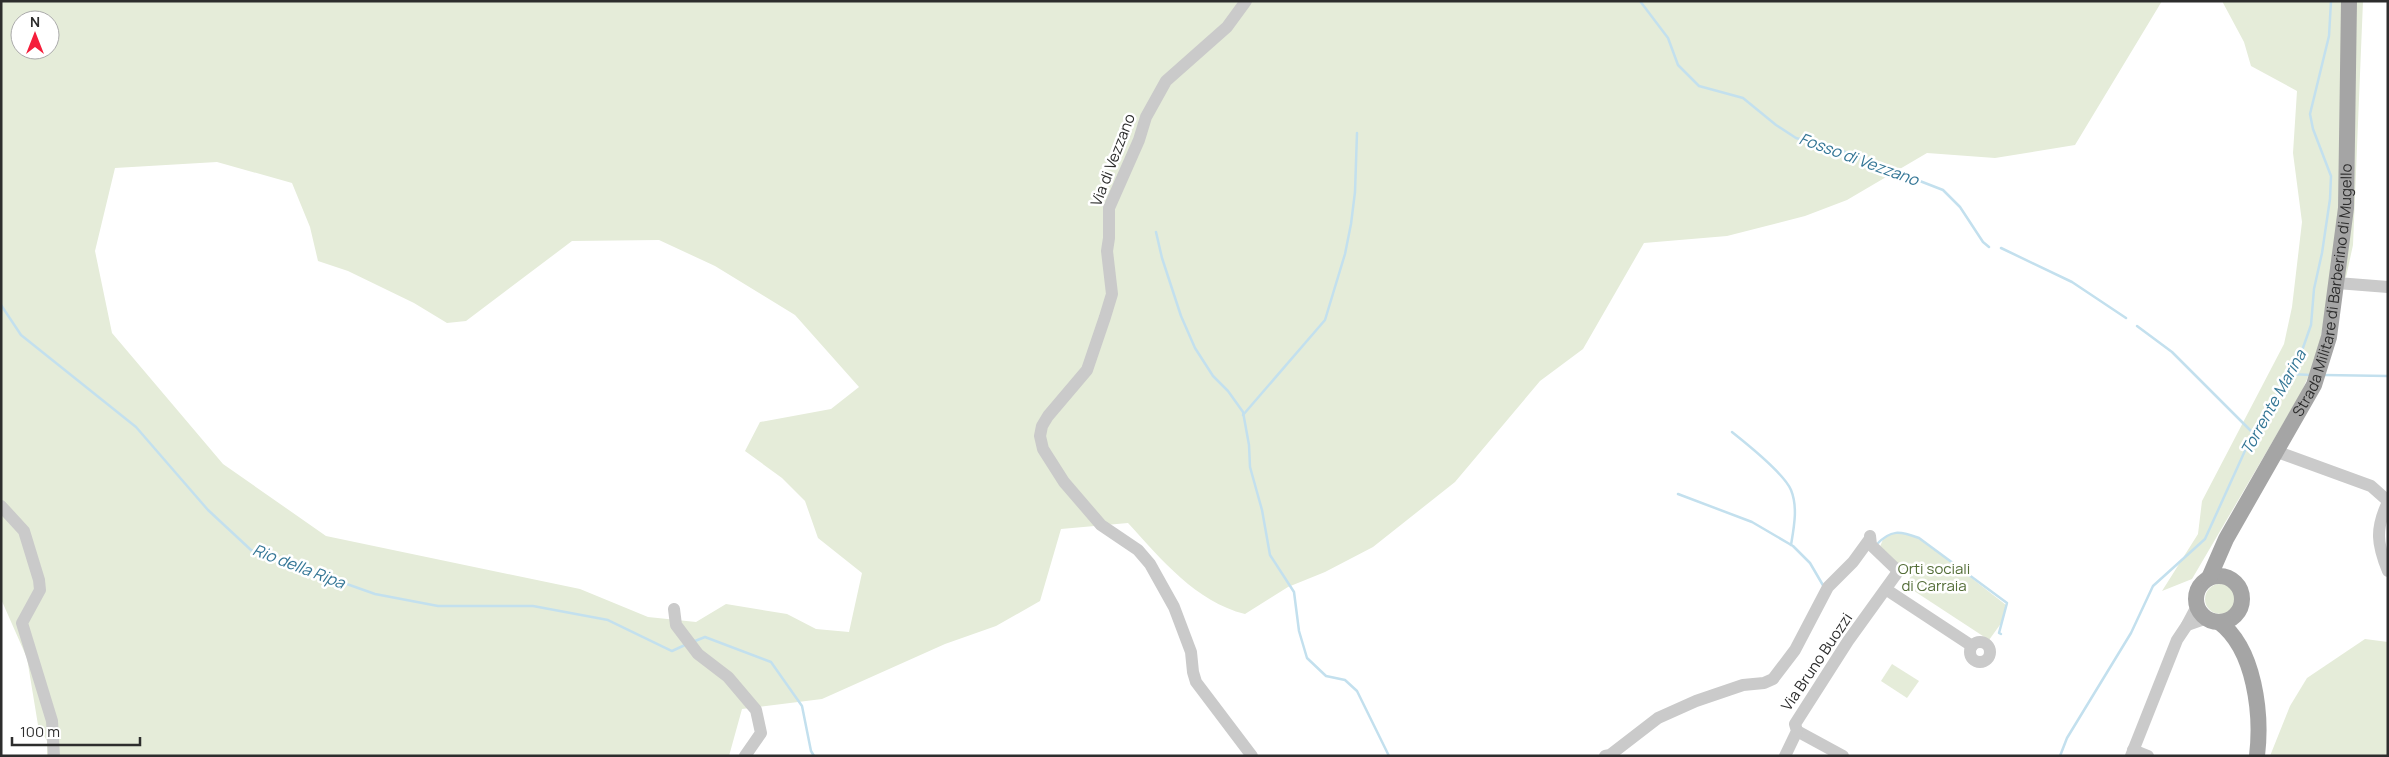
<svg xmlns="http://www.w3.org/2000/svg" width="2389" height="757" viewBox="0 0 2389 757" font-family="Manrope,sans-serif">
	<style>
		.green { fill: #e5ecd9; fill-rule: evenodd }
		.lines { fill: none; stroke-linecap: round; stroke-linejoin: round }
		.stream { stroke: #c3e0ee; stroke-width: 2.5 }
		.minor { stroke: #cacaca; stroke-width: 12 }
		.major { stroke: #a5a5a5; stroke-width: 16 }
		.labels { text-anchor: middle; stroke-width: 5; stroke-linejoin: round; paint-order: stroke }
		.street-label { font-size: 15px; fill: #2d2d2d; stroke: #fff }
		.park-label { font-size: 15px; fill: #536d37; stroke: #fff }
		.water-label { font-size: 16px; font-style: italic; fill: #347696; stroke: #fff }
	</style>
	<rect width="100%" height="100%" fill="#fff"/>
	<g class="green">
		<path d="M 1,1 L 2162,1 L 2075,145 L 1995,158 L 1927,153 L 1847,200 L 1805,216 L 1727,236 L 1644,243 L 1583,349 L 1540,381 L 1455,482 L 1373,547 L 1325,572 L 1288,587 L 1245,614 C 1196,602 1161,559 1128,523 L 1061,529 L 1040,601 L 996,626 L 945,644 L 822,699 L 742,709 L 729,756 L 47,756 L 47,741 L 38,725 L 27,658 L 1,599 ZM 20,20 L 50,20 L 50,50 L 20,50 ZM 217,162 L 292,183 L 310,227 L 318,261 L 348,271 L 414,303 L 447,323 L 466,321 L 572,241 L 659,240 L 715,266 L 795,315 L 859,387 L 831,409 L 760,422 L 745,451 L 782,478 L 805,501 L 818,538 L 862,573 L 849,632 L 816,629 L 787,614 L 726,604 L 696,622 L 648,617 L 580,589 L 326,536 L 223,464 L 112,333 L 95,251 L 115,168 Z"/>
		<polygon points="2222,1 2363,1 2353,245 2346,277 2328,295 2318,354 2301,393 2192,579 2162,591 2198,534 2202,501 2284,344 2292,307 2302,222 2293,153 2297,91 2251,66 2244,42"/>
		<polygon points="1902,533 1920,538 2006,605 2002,622 1989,640 1905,585 1912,575 1887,557 1879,549 1884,537 1892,534"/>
		<circle cx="2220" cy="599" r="15"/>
		<polygon points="2365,639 2388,642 2388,756 2270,756 2290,706 2307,678"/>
		<polygon points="1892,664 1919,681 1907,698 1881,681"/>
	</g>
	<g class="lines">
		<g class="stream">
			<polyline points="1640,1 1668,38 1678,65 1699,86 1743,98 1776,125 1796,138 1840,150 1943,190 1960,207 1983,242 1989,247"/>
			<polyline points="1156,232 1162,258 1181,316 1195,348 1213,376 1228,391 1243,412 1249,445 1250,467 1262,510 1270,555 1294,592 1299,631 1307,658 1326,676 1345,680 1357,691 1389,756"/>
			<polyline points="2001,248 2072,282 2126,318"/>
			<polyline points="1,305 21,335 136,427 208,510 251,550 375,594 438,606 533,606 608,620 672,651 685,645"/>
			<polyline points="2137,326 2172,352 2253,433"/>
			<polyline points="2290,374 2311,375"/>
			<polyline points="2324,375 2388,376"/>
			<polyline points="1243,415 1325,320 1345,254 1351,224 1355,192 1357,133"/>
			<path d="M 1732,432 C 1747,444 1784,473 1791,490 C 1798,507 1794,527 1791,545"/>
			<polyline points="1678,494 1752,522 1793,546 1810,563 1824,587"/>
			<path d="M 1876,545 C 1891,529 1900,531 1919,538 L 2007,603 L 1999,633 L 2001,634"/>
			<polyline points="695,641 705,637 771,662 802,706 811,751 814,756"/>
			<polyline points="2060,756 2067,738 2131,633 2153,586 2205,539 2253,433 2298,362 2311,325 2314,289 2322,253 2330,199 2331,176 2313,129 2310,114 2329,36 2331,1"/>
		</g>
		<g class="minor">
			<polyline points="1246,1 1227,27 1166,81 1146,117 1139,140 1109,208 1109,238 1107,251 1112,294 1105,317 1087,370 1048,416 1042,426 1040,436 1043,449 1064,482 1101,525 1138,550 1150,564 1174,607 1191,652 1193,672 1196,682 1252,756"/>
			<polyline points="2337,283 2388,287"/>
			<polyline points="2275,451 2371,486 2388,501"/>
			<path d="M 2388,502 C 2375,529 2377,544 2388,571"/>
			<polyline points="1,506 24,531 39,580 40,590 22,623 52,721 54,756"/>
			<polyline points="1887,590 1972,646"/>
			<polyline points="674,609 676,625 698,654 728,677 756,710 761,733 745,756"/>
			<polyline points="2187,625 2207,618"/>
			<circle cx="1980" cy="652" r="10"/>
			<polyline points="1797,731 1843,756"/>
			<polyline points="2133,750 2148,756"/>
			<polyline points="1605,756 1610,755 1658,718 1696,701 1743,685 1764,683 1773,679 1795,650 1828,587 1853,562 1869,540"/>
			<polyline points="1785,756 1797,731 1795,724 1848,641 1897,573 1896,569 1871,545 1870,536"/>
			<polyline points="2131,756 2177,640 2187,625 2197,606"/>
		</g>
		<g class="major">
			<circle cx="2219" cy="599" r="23"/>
			<path id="s1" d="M 2209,578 L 2226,539 L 2314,385 L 2329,337 L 2346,208 L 2349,1"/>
			<path d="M 2219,622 C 2255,649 2262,714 2257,756"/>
		</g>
	</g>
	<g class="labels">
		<g class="street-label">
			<text transform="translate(1113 160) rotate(-69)" y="5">Via di Vezzano</text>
			<text dy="5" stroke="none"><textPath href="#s1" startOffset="315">Strada Militare di Barberino di Mugello</textPath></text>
			<text transform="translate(1817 662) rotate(-56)" y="5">Via Bruno Buozzi</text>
		</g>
		<g class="park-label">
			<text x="1934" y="574">Orti sociali<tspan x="1934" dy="17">di Carraia</tspan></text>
		</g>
		<g class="water-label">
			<text transform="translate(1859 159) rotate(20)" y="6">Fosso di Vezzano</text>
			<text transform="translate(2273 402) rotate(-61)" y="6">Torrente Marina</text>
			<text transform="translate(299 566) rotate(21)" y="6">Rio della Ripa</text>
		</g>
	</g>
	<rect width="2389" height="757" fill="none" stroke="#2d2d2d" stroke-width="5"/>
	<g transform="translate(35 35)"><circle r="24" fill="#ffffff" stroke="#ababab"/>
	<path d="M0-4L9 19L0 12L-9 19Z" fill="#f51e3b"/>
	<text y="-8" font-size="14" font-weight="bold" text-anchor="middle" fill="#2d2d2d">N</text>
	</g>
	<path d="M12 737v8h128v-8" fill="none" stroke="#2d2d2d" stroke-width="2.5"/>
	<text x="20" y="737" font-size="15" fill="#2d2d2d" stroke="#ffffff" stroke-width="4" paint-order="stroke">100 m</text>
</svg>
